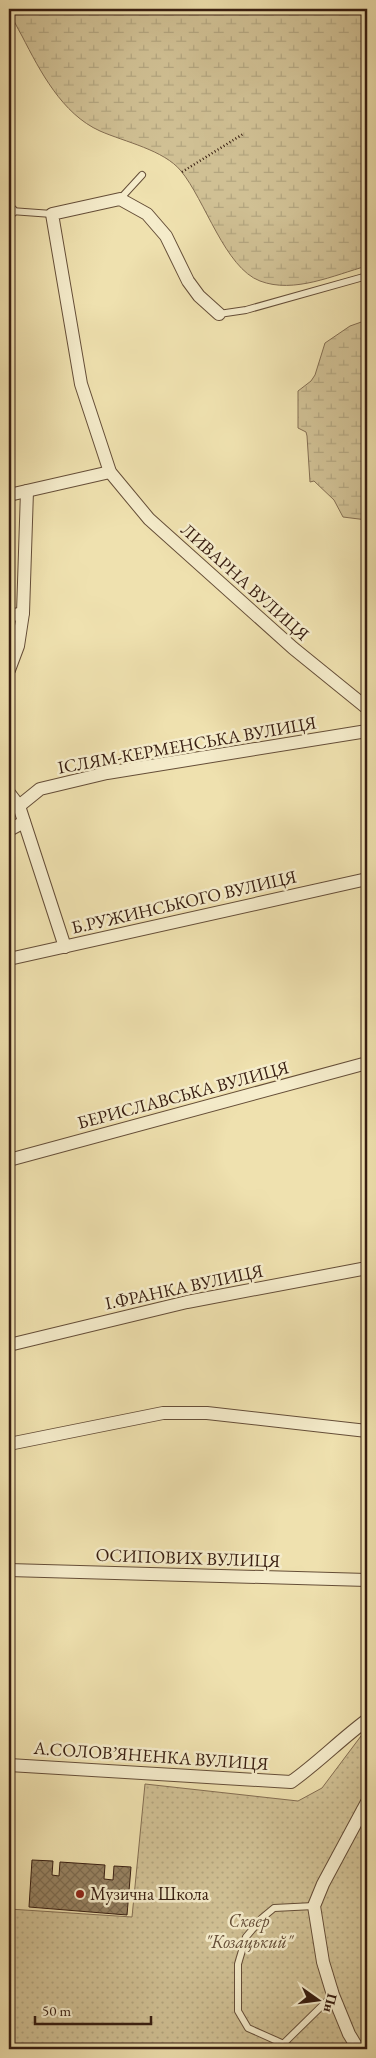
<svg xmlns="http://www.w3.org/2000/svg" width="376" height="2058" viewBox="0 0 376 2058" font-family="'EB Garamond',serif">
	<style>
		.grass { fill: url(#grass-dots); stroke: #846e52 }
		.wetland { fill: url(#wetland-marsh); stroke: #846e52 }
		.building { fill: url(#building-cross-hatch); stroke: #371d10 }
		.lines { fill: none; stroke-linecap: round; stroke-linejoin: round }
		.service-casing { stroke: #654e38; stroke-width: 8 }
		.minor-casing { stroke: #654e38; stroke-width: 14 }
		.path { stroke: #371d10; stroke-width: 2.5; stroke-dasharray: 1 2.5; stroke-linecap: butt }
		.service { stroke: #f5eccb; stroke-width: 6 }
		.minor { stroke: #f5eccb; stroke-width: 12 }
		.poi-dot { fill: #8f2418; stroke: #f5eccb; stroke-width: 2 }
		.labels { text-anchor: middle; stroke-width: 5; stroke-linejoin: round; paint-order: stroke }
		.street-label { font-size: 18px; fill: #371d10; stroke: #f5eccb }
		.poi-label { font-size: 18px; fill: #371d10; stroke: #f5eccb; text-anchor: start }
		.park-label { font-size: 18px; font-style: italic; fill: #654e38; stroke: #f5eccb }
	</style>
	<defs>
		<pattern id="grass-dots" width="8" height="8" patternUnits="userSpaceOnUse" patternTransform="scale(1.25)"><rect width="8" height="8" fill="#d0c094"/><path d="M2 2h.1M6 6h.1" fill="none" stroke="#b3a57f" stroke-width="1.8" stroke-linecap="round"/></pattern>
		<pattern id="wetland-marsh" width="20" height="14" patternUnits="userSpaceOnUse" patternTransform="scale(1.25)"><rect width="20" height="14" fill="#d0c094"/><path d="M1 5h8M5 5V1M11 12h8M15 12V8" fill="none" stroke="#b3a57f"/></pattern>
		<pattern id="building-cross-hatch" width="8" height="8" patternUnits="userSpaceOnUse" patternTransform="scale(1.25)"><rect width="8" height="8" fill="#978363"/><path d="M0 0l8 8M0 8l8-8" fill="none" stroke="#7c6b50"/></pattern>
	</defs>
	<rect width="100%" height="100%" fill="#efe1af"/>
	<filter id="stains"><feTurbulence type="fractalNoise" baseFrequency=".004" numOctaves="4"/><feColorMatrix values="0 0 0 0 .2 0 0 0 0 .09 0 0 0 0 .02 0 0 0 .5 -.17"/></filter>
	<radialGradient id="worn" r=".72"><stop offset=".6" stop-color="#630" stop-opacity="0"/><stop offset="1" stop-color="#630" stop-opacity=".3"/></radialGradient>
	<polygon class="grass" points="367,1728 367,2049 9,2049 9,1909 132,1917 145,1784 298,1801 322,1788"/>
	<g class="wetland">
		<path d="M 9,9 L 367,9 L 367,266 C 334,275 294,294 260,281 C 225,268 205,200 181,171 C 164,150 125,142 100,131 C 62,114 40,71 22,36 C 17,27 12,18 9,9 Z"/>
		<polygon points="367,320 367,520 343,517 334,500 314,481 310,482 307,436 306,432 298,428 298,391 311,381 315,375 325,343 350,326"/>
	</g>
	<polygon class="building" points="32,1860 53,1861 52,1875 59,1876 60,1862 105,1865 104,1879 113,1880 114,1866 131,1867 127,1915 29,1907"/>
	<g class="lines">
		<g class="service-casing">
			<g id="service">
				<polyline points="120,199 142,175"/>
				<polyline points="9,204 11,211 52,214"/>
				<polyline points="219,314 246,310 367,276"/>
				<polyline points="282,2045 333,1995"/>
				<polyline points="295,2049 248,2028 238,2011 238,1964 246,1937 262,1918 274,1908 314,1906"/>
			</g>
		</g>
		<g class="minor-casing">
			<g id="minor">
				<polyline points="9,211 11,211"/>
				<polyline points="219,314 199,296 188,281 166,236 147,214 120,199 52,214 81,384 110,472 149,519 293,648 367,708"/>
				<polyline points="9,495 110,472"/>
				<polyline points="9,616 23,613"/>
				<polyline points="9,670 18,646 23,613 27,491"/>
				<polyline points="9,793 19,806 65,947"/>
				<polyline points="19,806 40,789 107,773 367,731"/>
				<polyline points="9,830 24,822"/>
				<polyline points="9,959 367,879"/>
				<polyline points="9,1160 367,1063"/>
				<polyline points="9,1345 187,1302 367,1268"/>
				<polyline points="9,1444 163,1413 207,1413 367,1431"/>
				<polyline points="9,1570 367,1580"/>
				<path d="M 9,1765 L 291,1782 C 318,1763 341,1739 367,1720"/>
				<polyline points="358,2049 349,2034 333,1995 323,1962 314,1906 323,1884 367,1802"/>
			</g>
		</g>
		<polyline class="path" points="182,172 243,134"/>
		<use href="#service" class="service"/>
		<use href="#minor" class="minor"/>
	</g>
	<circle class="poi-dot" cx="80" cy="1894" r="5"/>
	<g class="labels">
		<g class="street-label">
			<text transform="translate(245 582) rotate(42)" y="6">ЛИВАРНА ВУЛИЦЯ</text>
			<text transform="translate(187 745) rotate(-10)" y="6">ІСЛЯМ-КЕРМЕНСЬКА ВУЛИЦЯ</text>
			<text transform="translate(184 902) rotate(-13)" y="6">Б.РУЖИНСЬКОГО ВУЛИЦЯ</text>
			<text transform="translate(183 1095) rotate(-15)" y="6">БЕРИСЛАВСЬКА ВУЛИЦЯ</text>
			<text transform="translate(184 1287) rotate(-12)" y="6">І.ФРАНКА ВУЛИЦЯ</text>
			<text transform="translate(188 1558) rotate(2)" y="6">ОСИПОВИХ ВУЛИЦЯ</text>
			<text transform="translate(151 1756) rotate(4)" y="6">А.СОЛОВ’ЯНЕНКА ВУЛИЦЯ</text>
		</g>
		<g class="poi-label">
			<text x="90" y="1900">Музична Школа</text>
		</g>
		<g class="park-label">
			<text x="249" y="1927">Сквер<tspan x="249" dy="21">"Козацький"</tspan></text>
		</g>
	</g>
	<rect width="376" height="2058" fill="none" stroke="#efe1af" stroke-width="30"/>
	<rect x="10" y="10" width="356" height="2038" fill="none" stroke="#371d10" stroke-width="2.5"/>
	<rect x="15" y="15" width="346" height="2028" fill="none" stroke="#371d10"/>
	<g transform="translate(318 2000) rotate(104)" stroke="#f5eccb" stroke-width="4" paint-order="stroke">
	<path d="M0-4L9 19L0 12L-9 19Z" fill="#371d10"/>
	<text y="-8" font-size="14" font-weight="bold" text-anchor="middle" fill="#371d10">Пн</text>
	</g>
	<path d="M35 2016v8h116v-8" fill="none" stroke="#371d10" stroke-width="2.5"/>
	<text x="42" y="2016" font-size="15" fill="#371d10" stroke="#f5eccb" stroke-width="4" paint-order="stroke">50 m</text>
	<rect width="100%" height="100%" filter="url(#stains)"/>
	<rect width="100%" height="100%" fill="url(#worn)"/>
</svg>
